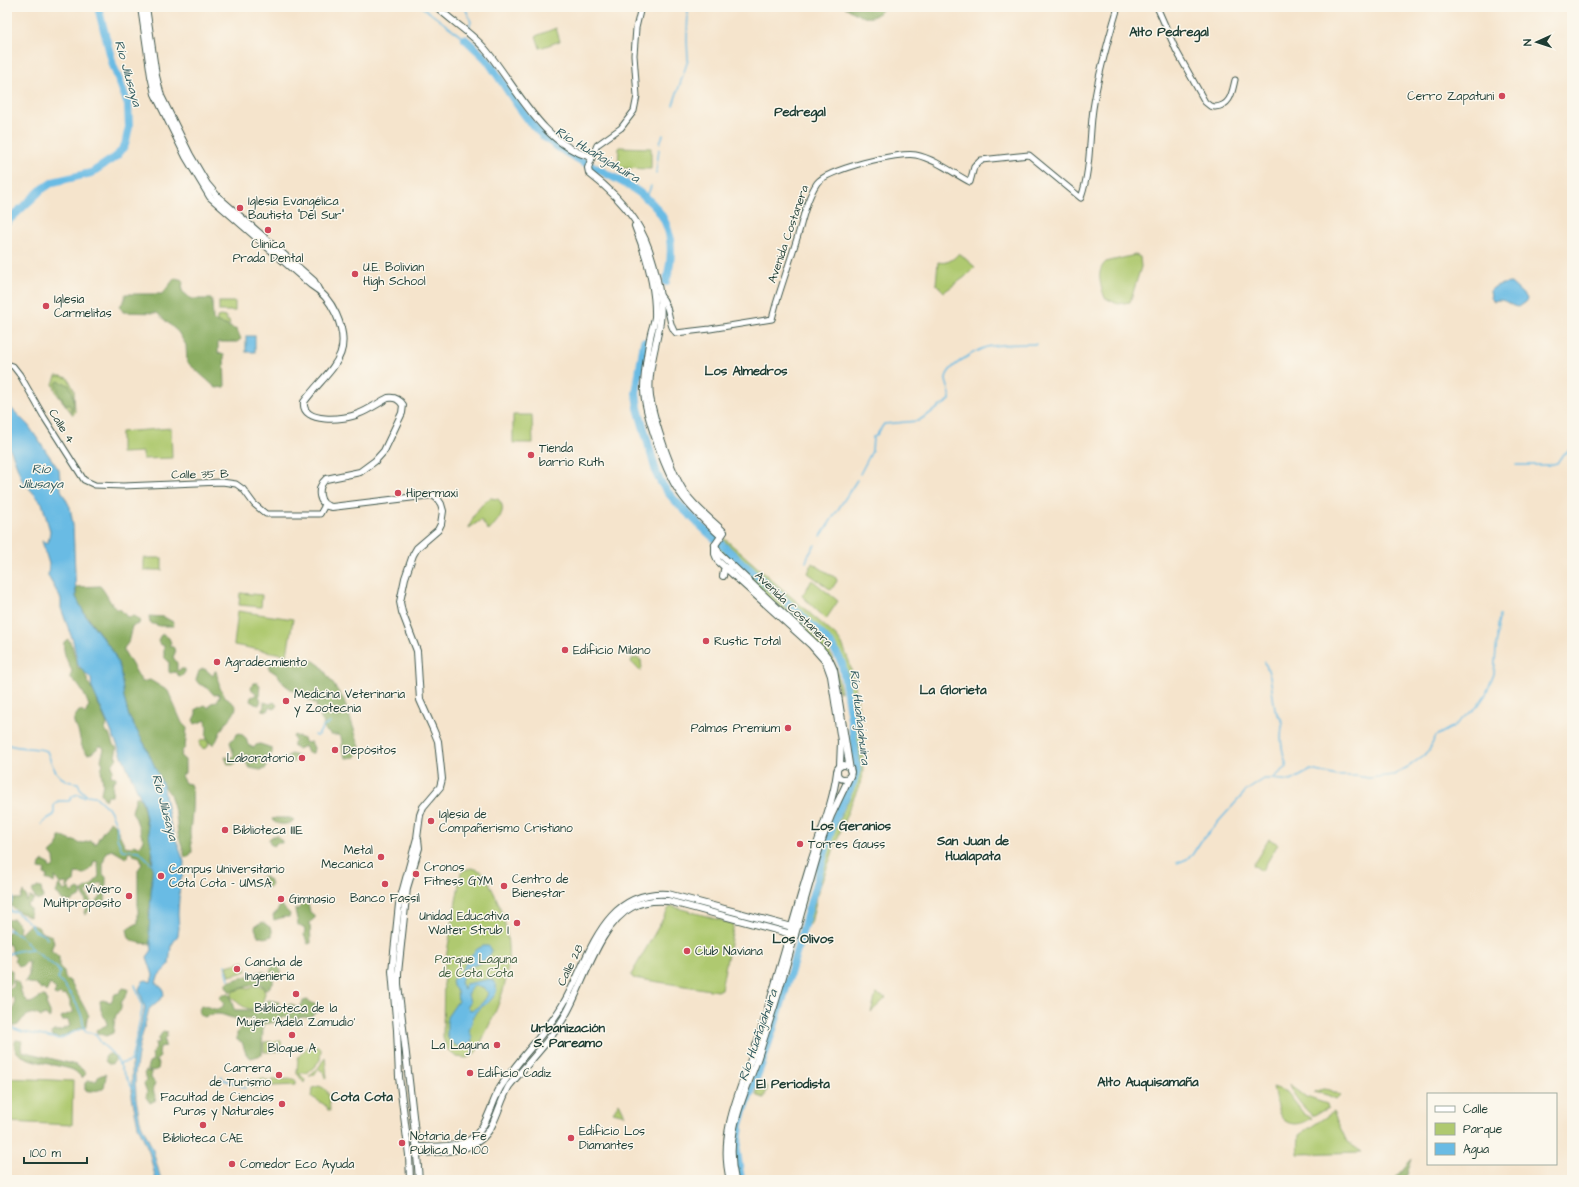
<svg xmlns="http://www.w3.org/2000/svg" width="1579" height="1187" viewBox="0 0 1579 1187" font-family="'Architects Daughter',sans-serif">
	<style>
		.green { fill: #afc96f; stroke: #678352 }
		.forest { fill: #8bad62; stroke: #55754b }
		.water { fill: #69bbe4; stroke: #447c8c; fill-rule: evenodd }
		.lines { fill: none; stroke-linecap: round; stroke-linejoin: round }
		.stream { stroke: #69bbe4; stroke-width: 1.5 }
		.river { stroke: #69bbe4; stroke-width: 8 }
		.tertiary-casing { stroke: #3f564b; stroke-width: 7 }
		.secondary-casing { stroke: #3f564b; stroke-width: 8 }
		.primary-casing { stroke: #3f564b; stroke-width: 8 }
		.tertiary { stroke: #fff; stroke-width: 5 }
		.secondary { stroke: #fff; stroke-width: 6 }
		.primary { stroke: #fff; stroke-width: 6 }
		.poi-dot { fill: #d1495b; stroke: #fbf7ec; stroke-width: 1.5 }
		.labels { text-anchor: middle; stroke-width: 3; stroke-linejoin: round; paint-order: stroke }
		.poi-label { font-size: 12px; fill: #1f3d34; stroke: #fbf7ec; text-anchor: start }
		.street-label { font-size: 12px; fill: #1f3d34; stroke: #fbf7ec }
		.park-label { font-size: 12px; fill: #436043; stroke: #fbf7ec }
		.neighbourhood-label { font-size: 13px; font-weight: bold; fill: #1f3d34; stroke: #fbf7ec }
		.water-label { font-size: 13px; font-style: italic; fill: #325c60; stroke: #fbf7ec }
	</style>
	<rect width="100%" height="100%" fill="#fbf7ec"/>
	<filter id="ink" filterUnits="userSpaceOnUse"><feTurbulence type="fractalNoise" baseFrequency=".025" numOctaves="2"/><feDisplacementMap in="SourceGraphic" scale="8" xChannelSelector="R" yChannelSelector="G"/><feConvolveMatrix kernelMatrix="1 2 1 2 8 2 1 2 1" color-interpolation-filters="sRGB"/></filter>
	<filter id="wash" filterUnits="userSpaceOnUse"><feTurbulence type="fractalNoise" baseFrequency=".012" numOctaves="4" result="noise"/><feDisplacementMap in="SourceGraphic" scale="16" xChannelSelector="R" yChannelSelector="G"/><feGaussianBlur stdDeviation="0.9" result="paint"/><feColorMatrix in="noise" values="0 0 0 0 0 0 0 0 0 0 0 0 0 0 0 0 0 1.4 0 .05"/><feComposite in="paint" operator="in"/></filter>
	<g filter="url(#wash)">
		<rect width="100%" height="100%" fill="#f5e4cc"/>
		<g class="green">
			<polygon points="556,28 560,41 540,48 536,36"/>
			<polygon points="619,147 651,148 651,169 618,168"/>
			<path d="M 959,253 L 975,267 L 965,277 L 944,292 L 936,284 L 938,262 C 947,264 953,260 959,253 Z"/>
			<path d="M 1135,255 L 1140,257 L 1141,267 L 1130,302 L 1118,304 L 1105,298 C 1101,287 1095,271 1106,262 Z"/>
			<rect x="219" y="302" width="16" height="9"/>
			<polygon points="220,316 226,317 226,320 229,321 230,325 223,325 217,322 217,317"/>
			<polygon points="56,376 61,376 68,378 74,390 75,412 73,415 57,394 53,384"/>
			<polygon points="513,415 532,415 533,443 513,443"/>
			<polygon points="171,428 172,458 143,459 143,452 121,453 121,432"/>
			<path d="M 490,498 L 498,499 C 509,510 497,521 489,531 L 481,520 L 469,528 C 472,516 480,505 490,498 Z"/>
			<path d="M 725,539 L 837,637 L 843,646 L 849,661 L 855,685 L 863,741 L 863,771 L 862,779 L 846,816 L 818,892 L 811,923 L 806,926 C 816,892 824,856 838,822 C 847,800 860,784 860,759 L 844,666 L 841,657 L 832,643 L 723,540 Z"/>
			<path d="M 715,541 L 822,641 C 835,658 837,671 841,692 L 838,691 L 834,666 L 713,545 Z"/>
			<rect x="144" y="558" width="18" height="12"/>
			<polygon points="812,563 836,578 837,581 831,590 808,573"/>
			<polygon points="812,580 838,601 826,619 802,596"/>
			<polygon points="240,593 262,595 261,607 239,605"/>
			<polygon points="238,611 293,619 287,655 234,645"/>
			<polygon points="637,658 641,660 642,669 640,671 631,662 632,659"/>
			<circle cx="204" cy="744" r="4.5"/>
			<polygon points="1269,839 1278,844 1262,871 1253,865"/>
			<path d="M 471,868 C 486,870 488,881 494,893 C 509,923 513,961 502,994 C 496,1013 486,1031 478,1049 L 473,1055 L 467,1058 L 456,1057 L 447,1049 L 443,1038 L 444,969 L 461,873 L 464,870 Z"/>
			<polygon points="671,906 734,924 721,989 717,991 633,978 631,975 669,908"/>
			<polygon points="244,961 247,971 230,976 227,966"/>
			<path d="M 257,986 L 263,987 L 265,993 L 262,1006 C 251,1014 239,1005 231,996 L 233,991 L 245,988 L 248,989 Z"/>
			<polygon points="876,994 886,998 871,1012"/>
			<polygon points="281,1041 282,1051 264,1052 264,1042"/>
			<polygon points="316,1046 321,1049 320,1060 313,1068 307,1073 299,1073 305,1080 304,1083 297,1073 298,1057 308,1047"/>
			<polygon points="325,1057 327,1078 324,1077 326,1075 324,1074 324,1072 318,1069 315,1075 309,1076 319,1067"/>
			<polygon points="8,1078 73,1081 72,1125 7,1122"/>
			<polygon points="265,1079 265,1081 269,1081 269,1087 255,1088 254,1080 253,1080 253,1083 251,1080"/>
			<polygon points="294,1079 296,1081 296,1085 272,1086 272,1080"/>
			<polygon points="759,1082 768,1087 764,1098 756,1095"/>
			<path d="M 1289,1084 L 1306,1097 L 1327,1104 L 1328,1108 L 1314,1115 L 1312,1115 C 1304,1109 1292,1094 1289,1084 Z"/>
			<path d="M 319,1086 C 331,1090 329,1100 330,1111 L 328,1110 L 325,1105 L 312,1097 L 313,1088 Z"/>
			<path d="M 1273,1087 L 1287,1092 L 1304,1114 L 1312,1118 C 1303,1124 1290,1128 1281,1117 C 1277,1111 1275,1094 1273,1087 Z"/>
			<polygon points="1323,1089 1330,1090 1340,1095 1336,1099 1327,1095 1314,1092"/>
			<polygon points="619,1103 625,1115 613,1112"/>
			<polygon points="1333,1112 1347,1142 1362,1152 1298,1154 1299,1135"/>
		</g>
		<g class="forest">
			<path d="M 845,7 L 884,7 C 871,25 860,16 845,7 Z"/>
			<polygon points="175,278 183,280 182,291 191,299 212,299 213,320 237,330 241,339 237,342 218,342 218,353 224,355 225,387 216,388 187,362 186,345 178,332 157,313 123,312 120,306 125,299 125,294 162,294"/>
			<path d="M 58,381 L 69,385 C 74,395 75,401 72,412 L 70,405 L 66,405 L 60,396 L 56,384 Z"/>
			<path d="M 100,586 C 106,592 111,606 117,609 L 120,609 L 127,617 L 134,616 L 140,620 L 139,624 L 132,626 L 128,643 L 124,648 L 124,651 L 142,682 L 150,680 L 168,691 L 182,723 L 187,728 L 185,748 L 182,751 L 181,757 L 185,760 L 185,773 L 181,776 L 185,783 L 190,784 C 195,794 191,821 190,832 C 190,839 192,845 192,852 L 188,857 L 185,857 L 178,834 L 176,815 L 170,794 L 163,785 L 145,745 L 129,717 L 124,698 L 120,668 L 112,650 L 81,608 L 76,597 L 76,587 Z"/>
			<polygon points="149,616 164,617 173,622 174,626 160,626 150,623"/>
			<polygon points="163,634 169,638 171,643 169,645 174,648 175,653 173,657 177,663 177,670 178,671 181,669 185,669 185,672 182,676 179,676 175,672 170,673 169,672 169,662 164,657 164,646 160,644 158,641 160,636"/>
			<path d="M 68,639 L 72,646 L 78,668 L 83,668 L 85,670 L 86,677 L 92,690 L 95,692 L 98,703 L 107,724 L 105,730 L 106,733 L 109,733 L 113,745 L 117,748 L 115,756 L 117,758 L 112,765 L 113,770 L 111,773 L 111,776 L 116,777 L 116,780 L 113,781 L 112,796 L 107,796 L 105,800 L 101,793 L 103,784 L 101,770 L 103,764 L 101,760 L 104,749 L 103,747 L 100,746 L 92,753 L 88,754 C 80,749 81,739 78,731 C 77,727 73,724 74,719 C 74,717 77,714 79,711 L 82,711 L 85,714 L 89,706 C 86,696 79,684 70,677 L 72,671 C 68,663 62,651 64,642 Z"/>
			<path d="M 283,657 L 314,661 L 321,666 L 344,700 L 360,747 L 356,757 L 346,758 C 341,751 343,745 341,737 L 339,735 L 331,735 L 324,729 L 323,726 L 324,723 L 321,719 L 320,715 L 317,713 L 316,704 L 296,693 L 284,684 L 278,675 L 269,669 L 270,661 L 279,658 Z"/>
			<path d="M 203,669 L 205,669 L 213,676 L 215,671 L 216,671 L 220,688 L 225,697 L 236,706 C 236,714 228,720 223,727 C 219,733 218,740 214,744 L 211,744 C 204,738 207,735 207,727 C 207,725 206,723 206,720 L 195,724 L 193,720 L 196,714 L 196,709 L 205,705 L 209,708 L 211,703 L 217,702 L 218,698 L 220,697 L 219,694 L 214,695 L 208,688 L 199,684 L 196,680 L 199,671 Z"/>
			<polygon points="253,683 258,683 260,685 259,696 261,701 259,705 255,704 250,701 251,697 256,695 256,693 251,689"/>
			<polygon points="264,702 270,704 274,702 277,705 274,709 270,707 268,711 262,710 264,707"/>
			<polygon points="240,733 246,738 248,745 254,748 256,745 260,744 272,748 272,753 271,755 264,756 267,765 265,769 260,770 250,768 246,763 247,760 250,758 248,755 239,755 236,763 232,765 228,764 225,757 232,758 234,755 230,742 237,734"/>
			<polygon points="294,735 304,739 306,743 311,742 314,748 313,753 308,753 305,746 298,749 294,747 293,744 295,741 293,737"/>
			<polygon points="291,754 299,757 299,761 291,762 287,757"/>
			<path d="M 137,796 L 141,799 L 144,809 L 146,824 L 151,830 L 154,852 L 152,854 L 151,865 L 153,867 L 152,903 L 149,910 L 149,914 L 151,921 L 152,941 L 151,944 L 141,943 L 133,941 L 129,938 L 127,929 L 138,923 L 138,870 L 142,864 L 140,857 L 133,855 L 130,852 L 127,854 L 128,856 L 126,858 L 112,850 L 106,852 L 103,864 L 103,874 L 106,877 L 106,883 L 105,904 L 102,906 L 98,905 L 96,903 L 103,894 L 102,883 L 100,883 L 86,893 L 92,904 L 91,908 L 85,915 L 84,911 L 88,907 L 82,891 L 92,885 L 99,876 L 98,862 L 94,861 L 92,868 L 84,874 L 75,873 L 74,882 L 70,883 L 68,887 L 66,887 L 67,883 L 60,884 L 55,877 L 54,883 L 49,880 L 46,880 L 47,875 L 44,874 L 45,870 L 39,869 L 40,864 L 43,861 L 49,864 L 49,867 L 52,868 L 55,866 L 54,858 L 50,853 L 58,846 L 59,837 L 63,837 L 72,841 L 75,840 L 79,844 L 90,841 L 96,844 C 99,835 106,829 110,821 L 115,825 L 125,846 L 131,847 L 134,845 L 139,847 L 144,841 C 140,834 137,818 132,812 L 136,797 Z"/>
			<path d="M 276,818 L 290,818 L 294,820 C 290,825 279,826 273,821 L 272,819 Z"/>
			<polygon points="273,836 277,836 282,841 282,843 277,843 274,846 270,844 269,839"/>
			<polygon points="263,876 266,877 266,879 269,879 271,885 268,888 262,886 264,882 261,878"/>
			<polygon points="60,884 63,890 65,891 69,888 72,893 78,889 81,891 81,896 70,902 62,900 59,895 56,893 58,888 58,886"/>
			<polygon points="37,887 41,888 43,898 40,900 37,900 32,893 33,889 36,889"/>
			<polygon points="23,892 26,896 26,901 30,897 34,898 33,901 27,905 30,909 30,917 19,912 11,906 14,899 20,899"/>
			<path d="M 304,902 L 308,903 L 310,912 L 315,916 L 315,918 L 310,922 L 311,943 L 308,944 L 304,935 L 305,929 L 298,925 C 298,919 295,915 295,909 L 298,909 Z"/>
			<polygon points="280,906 282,906 290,914 289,917 284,917 274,920 273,915 276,913"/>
			<polygon points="14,919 20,926 19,931 20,934 30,924 38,927 41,932 52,936 54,942 51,950 59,957 59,967 64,971 65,978 70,981 89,1016 87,1018 86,1027 80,1028 59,1038 52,1036 51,1033 54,1031 59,1031 70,1026 68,1020 62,1020 61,1017 74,1012 70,1006 70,1001 65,994 63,996 60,994 57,996 54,995 56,989 50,984 46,992 43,989 40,989 37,985 25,982 29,975 29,962 26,962 23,966 19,966 14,961 16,957 13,955 10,945 7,944 7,932 10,932 11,930 7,924 7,920"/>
			<polygon points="263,922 272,929 272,936 264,938 258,936 255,928 256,925"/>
			<path d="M 274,963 L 278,965 L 281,971 L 278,976 L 273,975 L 273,984 L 266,990 L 264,990 L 262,985 C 254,983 238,990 230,992 L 226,986 L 228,982 L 262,971 L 270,975 L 272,965 Z"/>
			<polygon points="9,969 12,971 12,983 7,986 7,970"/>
			<path d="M 14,980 L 18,982 L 23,997 L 29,1003 C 36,1002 39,996 45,996 L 47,1001 L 46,1004 L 50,1013 L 50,1017 L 49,1018 L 45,1015 L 41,1017 C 31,1009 24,1017 18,1025 C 11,1028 7,1023 7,1017 L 10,1016 C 13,1012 16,1003 14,998 L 8,997 L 7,988 L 12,988 L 14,986 Z"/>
			<path d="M 123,988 L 128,989 L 127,994 L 121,1003 L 121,1009 C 113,1015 115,1024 113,1033 L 106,1036 L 97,1033 L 96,1030 L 107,1025 L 107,1023 L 101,1010 L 100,1001 L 103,1000 L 106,1001 L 111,1002 L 115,994 L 119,993 Z"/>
			<path d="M 223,994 L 229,994 C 233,999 231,1005 235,1010 L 260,1010 L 264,1008 L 266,1001 L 268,1000 L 279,1002 L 279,1005 L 273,1007 L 273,1009 L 277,1014 L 286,1005 L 292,1004 L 297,1008 L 301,1006 L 303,1001 L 307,1000 L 316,1005 L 318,1012 L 313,1014 L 311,1018 L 304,1017 L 293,1019 L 287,1016 L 276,1022 L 263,1024 L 262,1055 L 251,1058 L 246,1054 L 242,1042 L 237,1040 L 237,1033 L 240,1028 L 246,1027 L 247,1024 L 256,1022 L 255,1018 C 250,1018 244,1019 239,1019 C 222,1017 223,1010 204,1017 L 200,1015 L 199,1010 L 201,1006 C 209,1005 213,1012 222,1008 L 224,1003 L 220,999 L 220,996 Z"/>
			<path d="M 163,1031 L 168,1032 L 166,1034 L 167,1036 L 164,1039 L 165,1046 L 160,1047 L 159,1053 L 160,1057 L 155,1061 L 159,1063 L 158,1069 C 154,1071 150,1072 147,1069 L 149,1063 L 153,1061 L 152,1053 L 154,1052 L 153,1050 L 156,1048 L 155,1043 L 159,1043 L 159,1038 Z"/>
			<path d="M 16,1040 L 22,1041 L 21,1047 L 22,1051 L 76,1065 L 82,1069 L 86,1074 L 82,1078 C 79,1075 77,1072 73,1070 C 61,1064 4,1062 16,1040 Z"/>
			<circle cx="110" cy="1059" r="5"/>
			<polygon points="146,1071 151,1072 151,1078 155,1083 153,1089 156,1100 150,1103 146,1097 147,1092 144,1084 146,1080 144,1073"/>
			<path d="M 105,1074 L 106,1076 L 104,1088 C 98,1091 90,1092 85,1090 L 85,1083 L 88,1081 L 96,1081 L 99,1076 Z"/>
			<polygon points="1412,1159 1407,1174 1401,1180 1393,1180"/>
		</g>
		<g class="water">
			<path d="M 1511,283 L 1527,298 L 1526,302 L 1519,307 C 1508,307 1507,297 1494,301 L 1491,298 L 1490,291 C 1496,284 1502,284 1511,283 Z"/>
			<rect x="246" y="336" width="9" height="16"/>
			<polygon points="7,404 28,425 59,470 61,490 70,507 73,525 76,597 85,615 112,650 120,668 124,698 129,717 145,745 163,785 170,823 184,862 183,875 180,882 178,914 179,928 178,935 171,946 169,965 158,976 156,983 163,989 164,996 149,1009 139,1047 135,1074 136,1099 140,1121 153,1150 161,1180 156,1180 149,1151 138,1126 132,1096 132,1062 145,1008 139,989 143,981 146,980 151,982 153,975 147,957 152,950 149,931 153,855 143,803 92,688 91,679 78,665 73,641 61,608 61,599 48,576 49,564 42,541 48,543 50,531 42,503 22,480 12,453 7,444"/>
			<path d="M 483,946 C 488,946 490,945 492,951 C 488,961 476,965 466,968 L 460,983 L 464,989 L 465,984 L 490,979 L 495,982 C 501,998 485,1003 476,1012 C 473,1016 471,1026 469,1031 L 472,1037 L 472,1042 L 463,1048 L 451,1043 L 447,1036 L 447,1017 L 458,1001 L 457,991 L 453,986 L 452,980 C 465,972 467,952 483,946 ZM 473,986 L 483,987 L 488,993 C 486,1000 478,1009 470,1010 L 467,1007 L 470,1002 C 468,993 466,994 473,986 Z"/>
		</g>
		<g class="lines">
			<g class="stream">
				<polyline points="422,7 465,39 466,37"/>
				<polyline points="465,7 471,22 468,30"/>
				<polyline points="673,105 688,60 687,40 688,7"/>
				<polyline points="660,143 663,135"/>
				<polyline points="656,173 659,149"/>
				<polyline points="647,197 651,186"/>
				<polyline points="1516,465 1548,465 1557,463 1563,454 1572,449"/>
				<path d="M 860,474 L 872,451 L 873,437 L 876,436 L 884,424 L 918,421 L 950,400 C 951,389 946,386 946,379 C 946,366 981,347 992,346 C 1006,344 1021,344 1036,344"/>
				<polyline points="821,536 857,480"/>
				<polyline points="806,562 808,556 815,545"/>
				<path d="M 1265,662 L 1270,676 L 1275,710 L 1283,722 C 1279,738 1282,751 1287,767 L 1272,779"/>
				<polyline points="314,735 317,736 324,726 330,723"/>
				<path d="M 7,744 C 20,750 34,746 47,751 C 53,768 57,782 78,783 L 81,790 L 86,795 L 95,796 L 110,810 L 117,826 L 117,838 L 122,850 L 139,851 L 153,865"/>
				<polyline points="42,824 47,819 54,815 54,805 58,801 69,801 73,796 78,794 84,797 86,795"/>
				<polyline points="1177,863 1187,859 1192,855 1201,841 1246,791 1264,779 1272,779 1291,781 1311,770 1337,776 1356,776 1369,778 1394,775 1411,765 1428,752 1436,736 1454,726 1471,712 1477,707 1486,694 1494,674 1499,615"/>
				<path d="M 7,895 L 11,895 L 13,897 L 9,906 L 11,912 L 15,911 C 19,916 24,916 28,922"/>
				<polyline points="30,923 35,931 45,935 47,939"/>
				<path d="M 7,929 L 20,935 L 32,949 L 57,968 L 60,973 L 58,979 C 69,990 77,1002 82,1017 C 83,1023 83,1027 86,1032 L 96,1034 L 101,1043 L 115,1056 L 132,1088"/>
				<polyline points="8,954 17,951 31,949"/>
				<polyline points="225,965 229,979"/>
				<polyline points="7,1026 23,1032 59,1039 83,1028"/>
				<polyline points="7,1030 12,1028"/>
				<polyline points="119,1064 131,1061 142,1010 142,1004 135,985"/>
				<polyline points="222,1079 239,1085"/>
				<polyline points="220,1084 222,1077"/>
				<polyline points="240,1085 245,1088"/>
			</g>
			<g class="river">
				<path d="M 465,39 C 472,46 481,53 487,60 C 504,83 519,112 539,132 C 591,183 695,181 666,282"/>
				<polyline points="7,222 41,190 53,182 91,173 117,156 125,145 129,127 128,104 113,65 98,7"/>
				<path d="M 644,342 L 636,393 L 638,408 L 657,475 C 667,496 685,510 701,526 C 734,557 770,586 803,617 C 818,631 834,644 842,664 L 852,725 L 857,770 L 853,783 L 835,817 L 784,995 L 763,1060 L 744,1110 L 740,1125 L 737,1152 L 741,1180"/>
			</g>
		</g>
	</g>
	<g filter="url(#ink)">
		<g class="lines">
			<g class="tertiary-casing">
				<g id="tertiary">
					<path d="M 1157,7 L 1176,50 L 1205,102 L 1210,106 L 1215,107 C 1231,106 1232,92 1235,80"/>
					<polyline points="592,157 597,145 621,128 634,111 637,96 634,55 636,28 641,7"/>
					<path d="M 660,295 C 671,306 668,327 676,333 L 710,329 L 772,319 L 776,304 C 783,281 791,258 798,235 C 803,218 807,198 817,183 C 826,170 900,151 916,155 C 935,159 953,173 970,182 L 974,167 L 981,160 L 1029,155 L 1081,198 C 1091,169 1089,139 1093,109 C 1098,75 1108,40 1118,7"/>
					<polyline points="7,364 13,366 20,375 44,417 84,480 95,485 123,486 222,482 236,484 243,489 254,504 266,514 320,514 325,505"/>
				</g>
			</g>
			<g class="secondary-casing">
				<g id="secondary">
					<path d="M 437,7 C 451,21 473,34 485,49 C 515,84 542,146 592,157 L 588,168 L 589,173 C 628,203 648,231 657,280 C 660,294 662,308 660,322 C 656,347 647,371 650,397 C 654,421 671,473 685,493 C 695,508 711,519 724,532 L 715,545"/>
					<path d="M 635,226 C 646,254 656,286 655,317 C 654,324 651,331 650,338 C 647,355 644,372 644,389 C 644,412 667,476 681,494 C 692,510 707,523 721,536"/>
					<polyline points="715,545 719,553 820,648 829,659 834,670 850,770"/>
					<polyline points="715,547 715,554 718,561 811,645 826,662 831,676 841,741 840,766"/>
					<polyline points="723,576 724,570 729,567"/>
					<circle cx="844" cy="772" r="7"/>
					<path d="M 417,1147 C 430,1147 459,1148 470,1140 C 488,1127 490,1106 500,1088 C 518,1059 544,1036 562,1006 C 590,961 600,890 668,894 L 796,928"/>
					<path d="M 417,1153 C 446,1151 479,1154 493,1123 C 499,1111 502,1098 509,1086 C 527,1064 552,1039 566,1014 C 584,983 599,924 632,907 C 643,901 656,900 668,901 L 795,935"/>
					<path d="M 730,1180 C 717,1130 744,1083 759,1037 C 777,981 792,924 809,868 C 819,836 833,804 837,772"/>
					<path d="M 735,1180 C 724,1134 742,1101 757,1060 C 763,1042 768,1025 774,1007 C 791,951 806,894 823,837 L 831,816 L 850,776"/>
				</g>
			</g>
			<g class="primary-casing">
				<g id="primary">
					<path d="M 141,7 L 151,76 L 155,94 L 186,157 L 210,197 L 311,285 C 323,292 330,301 336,314 C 356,358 327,370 304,402 C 301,424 345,420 358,414 C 369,410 378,403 388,398 C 395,397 399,399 403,405 L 402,413 L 384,451 L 375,461 L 360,472 L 326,479 C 316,487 318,506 332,507 L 432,495 L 437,498 L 441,504 L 443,511 L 441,524 L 438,530 L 417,548 L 413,555 L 405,578 L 400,602 L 402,612 L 417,651 L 420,700 L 433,729 L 438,741 L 442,779 L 440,787 L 423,807 L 420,815 L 417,838 L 399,904 L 392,971 L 397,1030 L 399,1077 L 409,1155 L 410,1180"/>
					<polyline points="146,7 156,76 161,96 190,155 207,184 218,197 314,281 318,289"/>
					<polyline points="418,839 419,848 407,888 398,973 398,984 416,1142 419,1180"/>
				</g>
			</g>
			<use href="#tertiary" class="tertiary"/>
			<use href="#secondary" class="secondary"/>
			<use href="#primary" class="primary"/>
		</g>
	</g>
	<g class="poi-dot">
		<circle cx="1502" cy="96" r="4"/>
		<circle cx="240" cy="208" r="4"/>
		<circle cx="268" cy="230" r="4"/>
		<circle cx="355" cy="274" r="4"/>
		<circle cx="46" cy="306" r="4"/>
		<circle cx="531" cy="455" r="4"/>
		<circle cx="398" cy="493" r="4"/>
		<circle cx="706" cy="641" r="4"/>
		<circle cx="565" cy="650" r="4"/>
		<circle cx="217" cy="662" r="4"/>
		<circle cx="286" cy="701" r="4"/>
		<circle cx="788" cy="728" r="4"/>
		<circle cx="335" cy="750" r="4"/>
		<circle cx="302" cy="758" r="4"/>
		<circle cx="431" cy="821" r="4"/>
		<circle cx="225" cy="830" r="4"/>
		<circle cx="800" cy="844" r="4"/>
		<circle cx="381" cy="857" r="4"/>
		<circle cx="416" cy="874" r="4"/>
		<circle cx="161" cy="876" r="4"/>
		<circle cx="385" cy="884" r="4"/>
		<circle cx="504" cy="886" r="4"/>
		<circle cx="129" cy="896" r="4"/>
		<circle cx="281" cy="899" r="4"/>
		<circle cx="517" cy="923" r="4"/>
		<circle cx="687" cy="951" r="4"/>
		<circle cx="237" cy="969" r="4"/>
		<circle cx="296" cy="994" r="4"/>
		<circle cx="292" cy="1035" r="4"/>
		<circle cx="497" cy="1045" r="4"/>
		<circle cx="470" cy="1073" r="4"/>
		<circle cx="279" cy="1075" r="4"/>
		<circle cx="282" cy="1104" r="4"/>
		<circle cx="203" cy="1125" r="4"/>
		<circle cx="571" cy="1138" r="4"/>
		<circle cx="402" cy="1143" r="4"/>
		<circle cx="232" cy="1164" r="4"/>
	</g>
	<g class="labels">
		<g class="poi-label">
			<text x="1494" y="100" text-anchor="end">Cerro Zapatuni</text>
			<text x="248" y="205">Iglesia Evangélica<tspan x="248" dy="14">Bautista "Del Sur"</tspan></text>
			<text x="268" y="248" text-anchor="middle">Clinica<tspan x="268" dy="14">Prada Dental</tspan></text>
			<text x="363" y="271">U.E. Bolivian<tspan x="363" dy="14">High School</tspan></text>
			<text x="54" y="303">Iglesia<tspan x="54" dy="14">Carmelitas</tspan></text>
			<text x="539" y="452">Tienda<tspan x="539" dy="14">barrio Ruth</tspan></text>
			<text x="406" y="497">Hipermaxi</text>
			<text x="714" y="645">Rustic Total</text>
			<text x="573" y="654">Edificio Milano</text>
			<text x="225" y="666">Agradecmiento</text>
			<text x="294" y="698">Medicina Veterinaria<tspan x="294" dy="14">y Zootecnia</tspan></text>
			<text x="780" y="732" text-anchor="end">Palmas Premium</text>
			<text x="343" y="754">Depósitos</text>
			<text x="294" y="762" text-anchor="end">Laboratorio</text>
			<text x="439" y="818">Iglesia de<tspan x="439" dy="14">Compañerismo Cristiano</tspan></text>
			<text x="233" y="834">Biblioteca IIIE</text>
			<text x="808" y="848">Torres Gauss</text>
			<text x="373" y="854" text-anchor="end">Metal<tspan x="373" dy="14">Mecanica</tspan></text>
			<text x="424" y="871">Cronos<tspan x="424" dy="14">Fitness GYM</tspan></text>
			<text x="169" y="873">Campus Universitario<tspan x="169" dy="14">Cota Cota - UMSA</tspan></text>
			<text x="512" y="883">Centro de<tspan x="512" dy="14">Bienestar</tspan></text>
			<text x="121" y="893" text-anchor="end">Vivero<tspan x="121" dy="14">Multiproposito</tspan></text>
			<text x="385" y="902" text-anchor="middle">Banco Fassil</text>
			<text x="289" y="903">Gimnasio</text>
			<text x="509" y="920" text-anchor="end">Unidad Educativa<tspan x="509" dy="14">Walter Strub I</tspan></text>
			<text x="695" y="955">Club Naviana</text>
			<text x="245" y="966">Cancha de<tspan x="245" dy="14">Ingeniería</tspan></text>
			<text x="296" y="1012" text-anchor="middle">Biblioteca de la<tspan x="296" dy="14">Mujer 'Adela Zamudio'</tspan></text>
			<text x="489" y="1049" text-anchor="end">La Laguna</text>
			<text x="292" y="1052" text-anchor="middle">Bloque A</text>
			<text x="271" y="1072" text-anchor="end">Carrera<tspan x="271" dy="14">de Turismo</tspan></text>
			<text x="478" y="1077">Edificio Cadiz</text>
			<text x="274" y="1101" text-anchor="end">Facultad de Ciencias<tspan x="274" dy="14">Puras y Naturales</tspan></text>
			<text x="579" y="1135">Edificio Los<tspan x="579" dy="14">Diamantes</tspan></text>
			<text x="410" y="1140">Notaria de Fe<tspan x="410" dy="14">Pública No 100</tspan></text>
			<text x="203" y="1142" text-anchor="middle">Biblioteca CAE</text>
			<text x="240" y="1168">Comedor Eco Ayuda</text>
		</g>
		<g class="street-label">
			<text transform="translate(788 234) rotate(-71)" y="4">Avenida Costanera</text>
			<text transform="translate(62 426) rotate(58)" y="4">Calle 4</text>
			<text transform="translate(200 474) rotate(-1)" y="4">Calle 35 B</text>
			<text transform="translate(794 609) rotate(44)" y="4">Avenida Costanera</text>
			<text transform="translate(570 965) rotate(-64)" y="4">Calle 28</text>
		</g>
		<g class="park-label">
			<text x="476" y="963">Parque Laguna<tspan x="476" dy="14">de Cota Cota</tspan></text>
		</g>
		<g class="neighbourhood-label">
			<text x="1169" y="36">Alto Pedregal</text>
			<text x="800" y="116">Pedregal</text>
			<text x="746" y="375">Los Almedros</text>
			<text x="953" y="694">La Glorieta</text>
			<text x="851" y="830">Los Geranios</text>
			<text x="973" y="845">San Juan de<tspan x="973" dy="15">Hualapata</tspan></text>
			<text x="803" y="943">Los Olivos</text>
			<text x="568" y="1032">Urbanización<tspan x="568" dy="15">S. Pareamo</tspan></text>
			<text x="1148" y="1086">Alto Auquisamaña</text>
			<text x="793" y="1088">El Periodista</text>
			<text x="362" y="1101">Cota Cota</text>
		</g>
		<g class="water-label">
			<text transform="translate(129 73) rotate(74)" y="5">Río Jilusaya</text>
			<text transform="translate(598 154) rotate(31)" y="5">Río Huañajahuira</text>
			<text x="41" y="473">Río<tspan x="41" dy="15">Jilusaya</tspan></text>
			<text transform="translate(861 717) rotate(83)" y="5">Río Huañajahuira</text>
			<text transform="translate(166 807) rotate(75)" y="5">Río Jilusaya</text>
			<text transform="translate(757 1035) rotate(-71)" y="5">Río Huañajahuira</text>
		</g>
	</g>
	<rect width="1579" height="1187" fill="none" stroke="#fbf7ec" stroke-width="24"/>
	<rect x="1427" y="1093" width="130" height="72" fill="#fbf7ec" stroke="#a3ada2"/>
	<rect x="1435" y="1106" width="20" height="6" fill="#ffffff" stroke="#a3ada2"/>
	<text x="1463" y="1113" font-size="12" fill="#1f3d34">Calle</text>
	<rect x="1435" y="1123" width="20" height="12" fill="#afc96f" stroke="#a3ada2"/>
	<text x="1463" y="1133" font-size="12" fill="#1f3d34">Parque</text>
	<rect x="1435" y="1143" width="20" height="12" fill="#69bbe4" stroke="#a3ada2"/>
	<text x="1463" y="1153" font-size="12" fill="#1f3d34">Agua</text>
	<g transform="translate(1537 42) rotate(267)" stroke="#fbf7ec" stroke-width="3" paint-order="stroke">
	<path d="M0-3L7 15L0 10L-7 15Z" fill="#1f3d34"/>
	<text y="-6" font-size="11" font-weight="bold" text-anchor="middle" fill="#1f3d34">N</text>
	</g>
	<path d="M24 1157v6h63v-6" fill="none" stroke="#1f3d34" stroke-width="2"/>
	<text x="30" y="1157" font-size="12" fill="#1f3d34" stroke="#fbf7ec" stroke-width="3" paint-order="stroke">100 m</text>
</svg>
